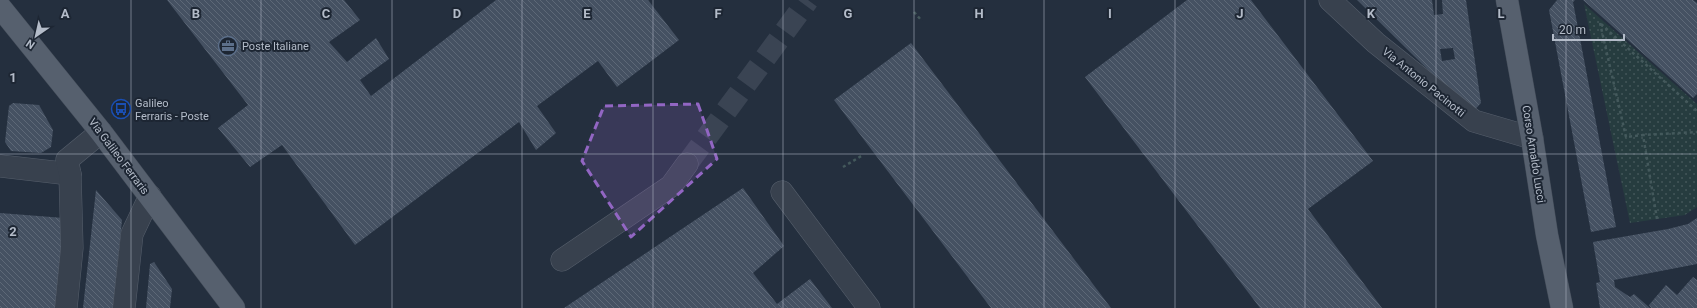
<svg xmlns="http://www.w3.org/2000/svg" width="1697" height="308" viewBox="0 0 1697 308" font-family="Roboto,sans-serif">
	<style>
		.park { fill: url(#park-dots) }
		.building { fill: url(#building-back-hatch); fill-rule: evenodd }
		.lines { fill: none; stroke-linecap: round; stroke-linejoin: round }
		.minor-tunnel { stroke: #3a4453; stroke-width: 22; stroke-dasharray: 22 11; stroke-linecap: butt }
		.minor-casing { stroke: #565f6c; stroke-width: 23 }
		.major-casing { stroke: #414a57; stroke-width: 23 }
		.path { stroke: #44595c; stroke-width: 2.5; stroke-dasharray: 3 3; stroke-linecap: butt }
		.minor { stroke: #38414e; stroke-width: 22 }
		.major { stroke: #56606e; stroke-width: 22 }
		.marked { fill: #9266c3; fill-opacity: 0.2; stroke: #9266c3; stroke-width: 3; stroke-dasharray: 8 5; stroke-linejoin: round }
		.grid { fill: none; stroke: #b4bcc9; stroke-width: 1; stroke-opacity: 0.55 }
		.labels { text-anchor: middle; stroke-width: 4; stroke-linejoin: round; paint-order: stroke }
		.poi-label { font-size: 11px; fill: #b4bcc9; stroke: #1d2633; text-anchor: start }
		.street-label { font-size: 11px; fill: #b4bcc9; stroke: #1d2633 }
		.grid-label { font-size: 13px; text-anchor: middle; font-weight: bold; fill: #b4bcc9; stroke: #1d2633; stroke-width: 4; stroke-linejoin: round; paint-order: stroke }
	</style>
	<defs>
		<pattern id="park-dots" width="8" height="8" patternUnits="userSpaceOnUse"><rect width="8" height="8" fill="#263c3f"/><path d="M2 2h.1M6 6h.1" fill="none" stroke="#435659" stroke-width="1.8" stroke-linecap="round"/></pattern>
		<pattern id="building-back-hatch" width="6" height="6" patternUnits="userSpaceOnUse"><rect width="6" height="6" fill="#455162"/><path d="M-1 5l2 2M0 0l6 6M5-1l2 2" fill="none" stroke="#5d6877"/></pattern>
	</defs>
	<rect width="100%" height="100%" fill="#242f3e"/>
	<polygon class="park" points="1584,4 1697,104 1697,207 1685,215 1630,223"/>
	<g class="building">
		<polygon points="167,0 344,0 360,20 329,42 347,62 376,38 389,59 360,80 371,96 496,0 648,0 679,40 617,87 598,61 537,106 556,133 536,150 519,122 355,245 282,145 250,167 218,128 248,105"/>
		<polygon points="1187,0 1251,0 1373,161 1308,209 1382,308 1260,308 1085,77"/>
		<path d="M 1357,0 L 1432,0 L 1434,15 L 1443,14 L 1442,0 L 1466,0 L 1481,103 L 1472,113 ZM 1453,48 L 1455,59 L 1442,61 L 1440,49 Z"/>
		<polygon points="1557,0 1575,0 1573,2 1616,227 1591,232 1549,10"/>
		<polygon points="1583,0 1693,0 1697,3 1697,94 1693,98"/>
		<polygon points="911,43 1111,308 991,308 834,100"/>
		<polygon points="13,103 39,105 53,130 51,147 41,153 11,151 5,142 9,106"/>
		<polygon points="743,188 784,246 753,273 777,304 810,279 832,308 564,308"/>
		<polygon points="96,190 122,220 113,308 83,308"/>
		<polygon points="0,213 64,218 56,308 0,308"/>
		<polygon points="1697,218 1697,264 1614,280 1615,287 1630,297 1634,294 1650,308 1600,308 1596,283 1600,282 1593,242 1668,229 1688,224"/>
		<polygon points="154,262 172,289 170,308 146,308 150,264"/>
		<polygon points="1693,277 1697,280 1697,308 1651,308 1649,305 1666,285 1677,295"/>
	</g>
	<g class="lines">
		<polyline class="minor-tunnel" points="687,164 808,0"/>
		<g class="minor-casing">
			<g id="minor">
				<polyline points="1330,0 1376,43 1474,121 1532,138"/>
				<polyline points="0,166 70,174"/>
				<polyline points="782,192 869,308"/>
				<polyline points="562,260 671,186 687,164"/>
				<polyline points="66,308 72,248 70,174 67,160 101,132"/>
				<polyline points="124,308 132,234 150,196"/>
			</g>
		</g>
		<g class="major-casing">
			<g id="major">
				<polyline points="1507,0 1532,138 1547,235 1562,308"/>
				<polyline points="0,7 101,132 234,308"/>
			</g>
		</g>
		<g class="path">
			<polyline points="914,12 922,21"/>
			<polyline points="1600,23 1626,137 1643,135"/>
			<polyline points="1601,24 1697,111"/>
			<polyline points="843,167 863,155"/>
			<polyline points="1657,219 1643,135 1697,132"/>
		</g>
		<use href="#minor" class="minor"/>
		<use href="#major" class="major"/>
	</g>
	<path class="marked" d="M 698,104 L 717,159 L 631,237 L 582,161 L 604,106 Z"/>
	<path class="grid" d="M 131,0 L 131,308M 261,0 L 261,308M 392,0 L 392,308M 522,0 L 522,308M 653,0 L 653,308M 783,0 L 783,308M 914,0 L 914,308M 1044,0 L 1044,308M 1175,0 L 1175,308M 1305,0 L 1305,308M 1436,0 L 1436,308M 1566,0 L 1566,308M 0,154 L 1697,154"/>
	<defs>
		<g id="office-ring" transform="scale(1)"><circle r="9.5" fill="#1d2633" stroke="#5c6f8a" stroke-width="1.5"/><path d="M-6-3h4V-5.5h4V-3h4V5H-6ZM-1-4.5V-3h2v-1.5ZM-6 0V1H6V0Z" fill="#5c6f8a"/></g>
		<g id="bus-ring" transform="scale(1)"><circle r="9.5" fill="#1d2633" stroke="#1a4fb4" stroke-width="1.5"/><path d="M-5-6H5V4H4V6H2V4H-2V6H-4V4H-5ZM-3.5-4V0h7V-4ZM-3.5 1.2v1.5H-2V1.2ZM2 1.2v1.5H3.5V1.2Z" fill="#1a4fb4"/></g>
	</defs>
	<g fill-rule="evenodd">
		<use href="#office-ring" x="228" y="46"/>
		<use href="#bus-ring" x="121" y="109"/>
	</g>
	<g class="labels">
		<g class="poi-label">
			<text x="242" y="50">Poste Italiane</text>
			<text x="135" y="107">Galileo<tspan x="135" dy="13">Ferraris - Poste</tspan></text>
		</g>
		<g class="street-label">
			<text transform="translate(1424 82) rotate(39)" y="4">Via Antonio Pacinotti</text>
			<text transform="translate(1534 154) rotate(81)" y="4">Corso Arnaldo Lucci</text>
			<text transform="translate(119 156) rotate(53)" y="4">Via Galileo Ferraris</text>
		</g>
	</g>
	<g class="grid-label">
		<text x="65" y="18">A</text>
		<text x="196" y="18">B</text>
		<text x="326" y="18">C</text>
		<text x="457" y="18">D</text>
		<text x="587" y="18">E</text>
		<text x="718" y="18">F</text>
		<text x="848" y="18">G</text>
		<text x="979" y="18">H</text>
		<text x="1110" y="18">I</text>
		<text x="1240" y="18">J</text>
		<text x="1371" y="18">K</text>
		<text x="1501" y="18">L</text>
		<text x="13" y="82">1</text>
		<text x="13" y="236">2</text>
	</g>
	<g transform="translate(36 36) rotate(214)" stroke="#1d2633" stroke-width="3" paint-order="stroke">
	<path d="M0-3L7 15L0 10L-7 15Z" fill="#b4bcc9"/>
	<text y="-6" font-size="11" font-weight="bold" text-anchor="middle" fill="#b4bcc9">N</text>
	</g>
	<path d="M1553 34v6h71v-6" fill="none" stroke="#b4bcc9" stroke-width="2"/>
	<text x="1559" y="34" font-size="12" fill="#b4bcc9" stroke="#1d2633" stroke-width="3" paint-order="stroke">20 m</text>
</svg>
